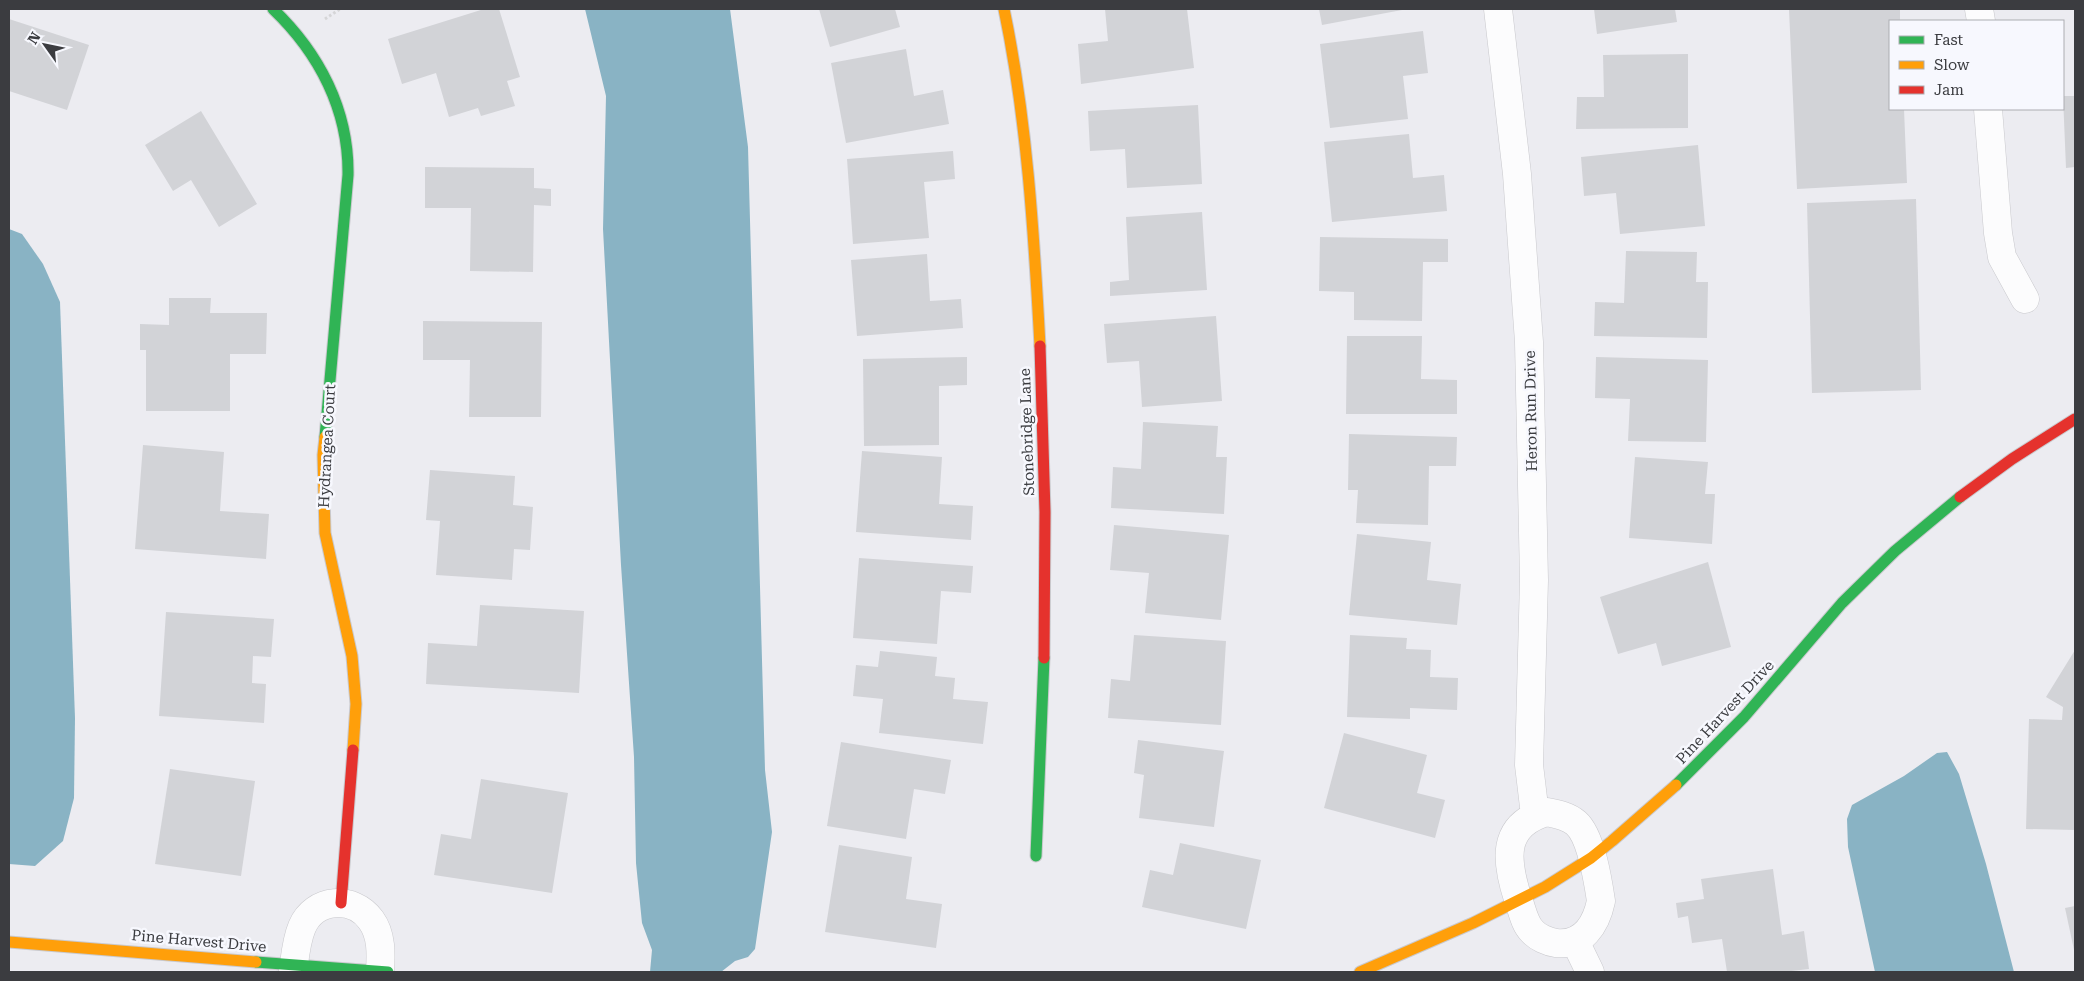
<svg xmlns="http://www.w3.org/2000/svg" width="2084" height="981" viewBox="0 0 2084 981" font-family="'Roboto Serif',serif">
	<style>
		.water { fill: #89b3c4 }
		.building { fill: #d2d3d7 }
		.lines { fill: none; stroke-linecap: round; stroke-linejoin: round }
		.street-casing { stroke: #c9c9cd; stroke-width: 29 }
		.fast-casing { stroke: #c9c9cd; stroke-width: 13 }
		.slow-casing { stroke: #c9c9cd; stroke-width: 13 }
		.jam-casing { stroke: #c9c9cd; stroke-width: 13 }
		.path { stroke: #d5d5d7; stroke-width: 3; stroke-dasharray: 2.5 2.5; stroke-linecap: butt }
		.street { stroke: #fcfcfd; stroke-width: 28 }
		.fast { stroke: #30b455; stroke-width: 11 }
		.slow { stroke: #ff9f0a; stroke-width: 11 }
		.jam { stroke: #e5322d; stroke-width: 11 }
		.labels { text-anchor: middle; stroke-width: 5; stroke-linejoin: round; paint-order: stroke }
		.street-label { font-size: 15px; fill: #3b3c40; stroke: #f7f8fe }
	</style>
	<rect width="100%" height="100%" fill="#ececf1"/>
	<g class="water">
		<polygon points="585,9 730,9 748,147 765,770 772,832 755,949 748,957 735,961 721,972 650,972 652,950 642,923 636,863 634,757 621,565 603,229 606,96"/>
		<polygon points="9,229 22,234 43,264 60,302 75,718 74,798 63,841 35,866 9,864"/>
		<polygon points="1947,752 1959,774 1986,864 2014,972 1875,972 1848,847 1847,819 1852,805 1904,776 1937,753"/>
	</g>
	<g class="building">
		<polygon points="484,9 499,9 520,77 507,81 515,106 481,116 478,108 449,117 436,73 402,84 388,39"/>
		<polygon points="819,9 895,9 900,27 830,47"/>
		<polygon points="1105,9 1187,9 1194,68 1081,84 1078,44 1108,41"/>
		<polygon points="1319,9 1402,9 1402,10 1322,25"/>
		<polygon points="1594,9 1675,9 1677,22 1597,34"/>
		<polygon points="1789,9 1900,9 1900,21 1890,21 1890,109 1904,109 1907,183 1797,189"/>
		<polygon points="9,19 89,45 67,110 9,91"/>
		<polygon points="1423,31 1428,73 1403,76 1408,119 1330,128 1320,44"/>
		<polygon points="906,49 914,96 943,90 949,124 846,143 831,63"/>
		<polygon points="1688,54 1688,128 1576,129 1577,97 1604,97 1603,55"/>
		<polygon points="2063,96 2075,96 2075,167 2066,168"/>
		<polygon points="1198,105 1202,184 1127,188 1125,149 1090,151 1088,111"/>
		<polygon points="201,111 257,204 219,227 191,180 173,191 145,145"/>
		<polygon points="1409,134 1413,178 1444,175 1447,211 1332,222 1324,142"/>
		<polygon points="1698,145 1705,226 1620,234 1616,193 1584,196 1581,157"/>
		<polygon points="953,151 955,179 924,182 929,238 853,244 847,159"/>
		<polygon points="425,167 534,168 534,188 551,189 551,206 534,205 533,272 470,271 471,208 425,208"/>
		<polygon points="1916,199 1921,390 1812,393 1807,203"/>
		<polygon points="1202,212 1207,290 1110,296 1110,282 1129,280 1126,217"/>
		<polygon points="1320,237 1448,239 1448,262 1423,262 1422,321 1354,320 1354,292 1319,291"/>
		<polygon points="1626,251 1697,252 1696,282 1708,282 1707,338 1594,336 1595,302 1624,303"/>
		<polygon points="927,254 930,301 961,299 963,328 857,336 851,260"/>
		<polygon points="169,298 211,298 210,313 267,313 266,354 230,354 230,411 146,411 146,350 140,350 140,324 169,325"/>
		<polygon points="1216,316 1222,401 1142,407 1139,361 1107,363 1104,324"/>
		<polygon points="423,321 542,322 541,417 469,417 470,360 423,360"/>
		<polygon points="1347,336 1422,336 1421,379 1457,380 1457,414 1346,414"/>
		<polygon points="967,357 967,385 939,386 939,445 864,446 863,359"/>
		<polygon points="1596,357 1708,360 1706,442 1628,441 1630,399 1595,398"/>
		<polygon points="1143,422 1218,426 1216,457 1227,457 1224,514 1111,508 1113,467 1141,469"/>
		<polygon points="1349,434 1457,437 1456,466 1429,466 1428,525 1356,523 1358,490 1348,490"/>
		<polygon points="143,445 224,452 220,511 269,514 266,559 135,549"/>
		<polygon points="862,451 942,457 939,504 973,506 971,540 856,532"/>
		<polygon points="1635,457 1708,462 1705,494 1715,494 1712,544 1629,538"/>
		<polygon points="430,470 515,476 513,505 533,507 530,550 514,549 512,580 436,575 440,521 426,520"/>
		<polygon points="1114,525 1229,535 1221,620 1145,613 1149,573 1110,570"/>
		<polygon points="1357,534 1431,542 1427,580 1461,584 1457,625 1349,615"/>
		<polygon points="859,558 973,566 971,593 941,591 937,644 853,638"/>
		<polygon points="1708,562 1731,647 1662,666 1656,643 1618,654 1600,597"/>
		<polygon points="480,605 584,611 579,693 426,684 428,643 477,646"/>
		<polygon points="166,612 274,619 271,657 253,656 252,683 266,684 264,723 159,716"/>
		<polygon points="1134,635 1226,641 1221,725 1108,718 1111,679 1130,681"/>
		<polygon points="1350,635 1407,638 1406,649 1431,650 1430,677 1458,678 1457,710 1410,708 1410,719 1347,717"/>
		<polygon points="2075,650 2075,830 2026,829 2029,719 2062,720 2063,707 2046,697"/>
		<polygon points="880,651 937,657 935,676 955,678 953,699 988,702 983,744 879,733 883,699 853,696 856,665 878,667"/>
		<polygon points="1344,733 1427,755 1417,793 1445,800 1435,838 1324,808"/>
		<polygon points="1138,740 1224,751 1214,827 1139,818 1144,775 1134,773"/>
		<polygon points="841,742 951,760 945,794 914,789 906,839 827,826"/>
		<polygon points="170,769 255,781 241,876 155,864"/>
		<polygon points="481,779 568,793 552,893 434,875 441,834 471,839"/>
		<polygon points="1180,843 1261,860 1246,929 1142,907 1150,870 1173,875"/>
		<polygon points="839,845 912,857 906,899 942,904 936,948 825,932"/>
		<polygon points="1773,869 1782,935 1804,931 1809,969 1783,972 1727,972 1722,939 1692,943 1688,916 1678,918 1676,903 1704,899 1701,879"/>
		<polygon points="2075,906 2075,950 2074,950 2065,908"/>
	</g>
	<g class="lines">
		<g class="street-casing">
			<g id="street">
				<polyline points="1498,9 1517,174 1529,342 1534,580 1529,765 1535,815"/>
				<polyline points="1979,9 1981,21"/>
				<polyline points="1988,109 1998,233 2002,257 2025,299"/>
				<path d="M 1547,812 C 1557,814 1568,816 1576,823 C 1591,836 1598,881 1601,901 C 1596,925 1582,946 1556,943 C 1548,942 1537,937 1532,931 C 1524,923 1522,909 1518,899 C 1506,862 1500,825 1547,812 Z"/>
				<polyline points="1575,941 1590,972"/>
				<path d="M 293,972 C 295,957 296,941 302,927 C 314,898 353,895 371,920 C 382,935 381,954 380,972"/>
			</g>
		</g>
		<g class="fast-casing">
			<g id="fast">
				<path d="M 273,9 C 319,53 349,110 348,175 L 325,437"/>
				<polyline points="1676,785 1744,717 1842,603 1895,551 1960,497"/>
				<polyline points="1036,856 1044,658"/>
				<polyline points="256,962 388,972"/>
			</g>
		</g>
		<g class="slow-casing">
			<g id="slow">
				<path d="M 1004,9 C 1027,119 1034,234 1040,346"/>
				<polyline points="325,437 323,455 325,533 352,656 356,704 353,750"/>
				<polyline points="9,942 256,962"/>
				<polyline points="1360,972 1473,923 1545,887 1591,858 1612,841 1676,785"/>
			</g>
		</g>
		<g class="jam-casing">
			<g id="jam">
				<polyline points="1040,346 1045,512 1044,658"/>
				<polyline points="1960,497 2012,459 2075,419"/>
				<polyline points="341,903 353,750"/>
			</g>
		</g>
		<polyline class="path" points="325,19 340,9"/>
		<use href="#street" class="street"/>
		<use href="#fast" class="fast"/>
		<use href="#slow" class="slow"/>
		<use href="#jam" class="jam"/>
	</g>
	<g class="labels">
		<g class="street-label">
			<text transform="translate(1531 411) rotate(-91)" y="5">Heron Run Drive</text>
			<text transform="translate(1027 432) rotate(-92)" y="5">Stonebridge Lane</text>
			<text transform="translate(327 446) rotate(-87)" y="5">Hydrangea Court</text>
			<text transform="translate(1725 712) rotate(-47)" y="5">Pine Harvest Drive</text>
			<text transform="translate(199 941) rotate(5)" y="5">Pine Harvest Drive</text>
		</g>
	</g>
	<rect width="2084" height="981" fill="none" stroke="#3b3c40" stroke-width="20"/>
	<rect x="1889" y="20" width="175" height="90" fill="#f7f8fe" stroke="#acadb2"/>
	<rect x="1899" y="36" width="25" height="8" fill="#30b455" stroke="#acadb2"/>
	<text x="1934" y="45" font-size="15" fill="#3b3c40">Fast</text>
	<rect x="1899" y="61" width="25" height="8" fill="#ff9f0a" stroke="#acadb2"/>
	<text x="1934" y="70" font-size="15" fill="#3b3c40">Slow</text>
	<rect x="1899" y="86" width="25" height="8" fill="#e5322d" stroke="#acadb2"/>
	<text x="1934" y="95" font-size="15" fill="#3b3c40">Jam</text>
	<g transform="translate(45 45) rotate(303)" stroke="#f7f8fe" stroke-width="4" paint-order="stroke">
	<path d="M0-4L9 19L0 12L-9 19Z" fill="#3b3c40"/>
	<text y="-8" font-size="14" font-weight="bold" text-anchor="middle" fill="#3b3c40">N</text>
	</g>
</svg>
